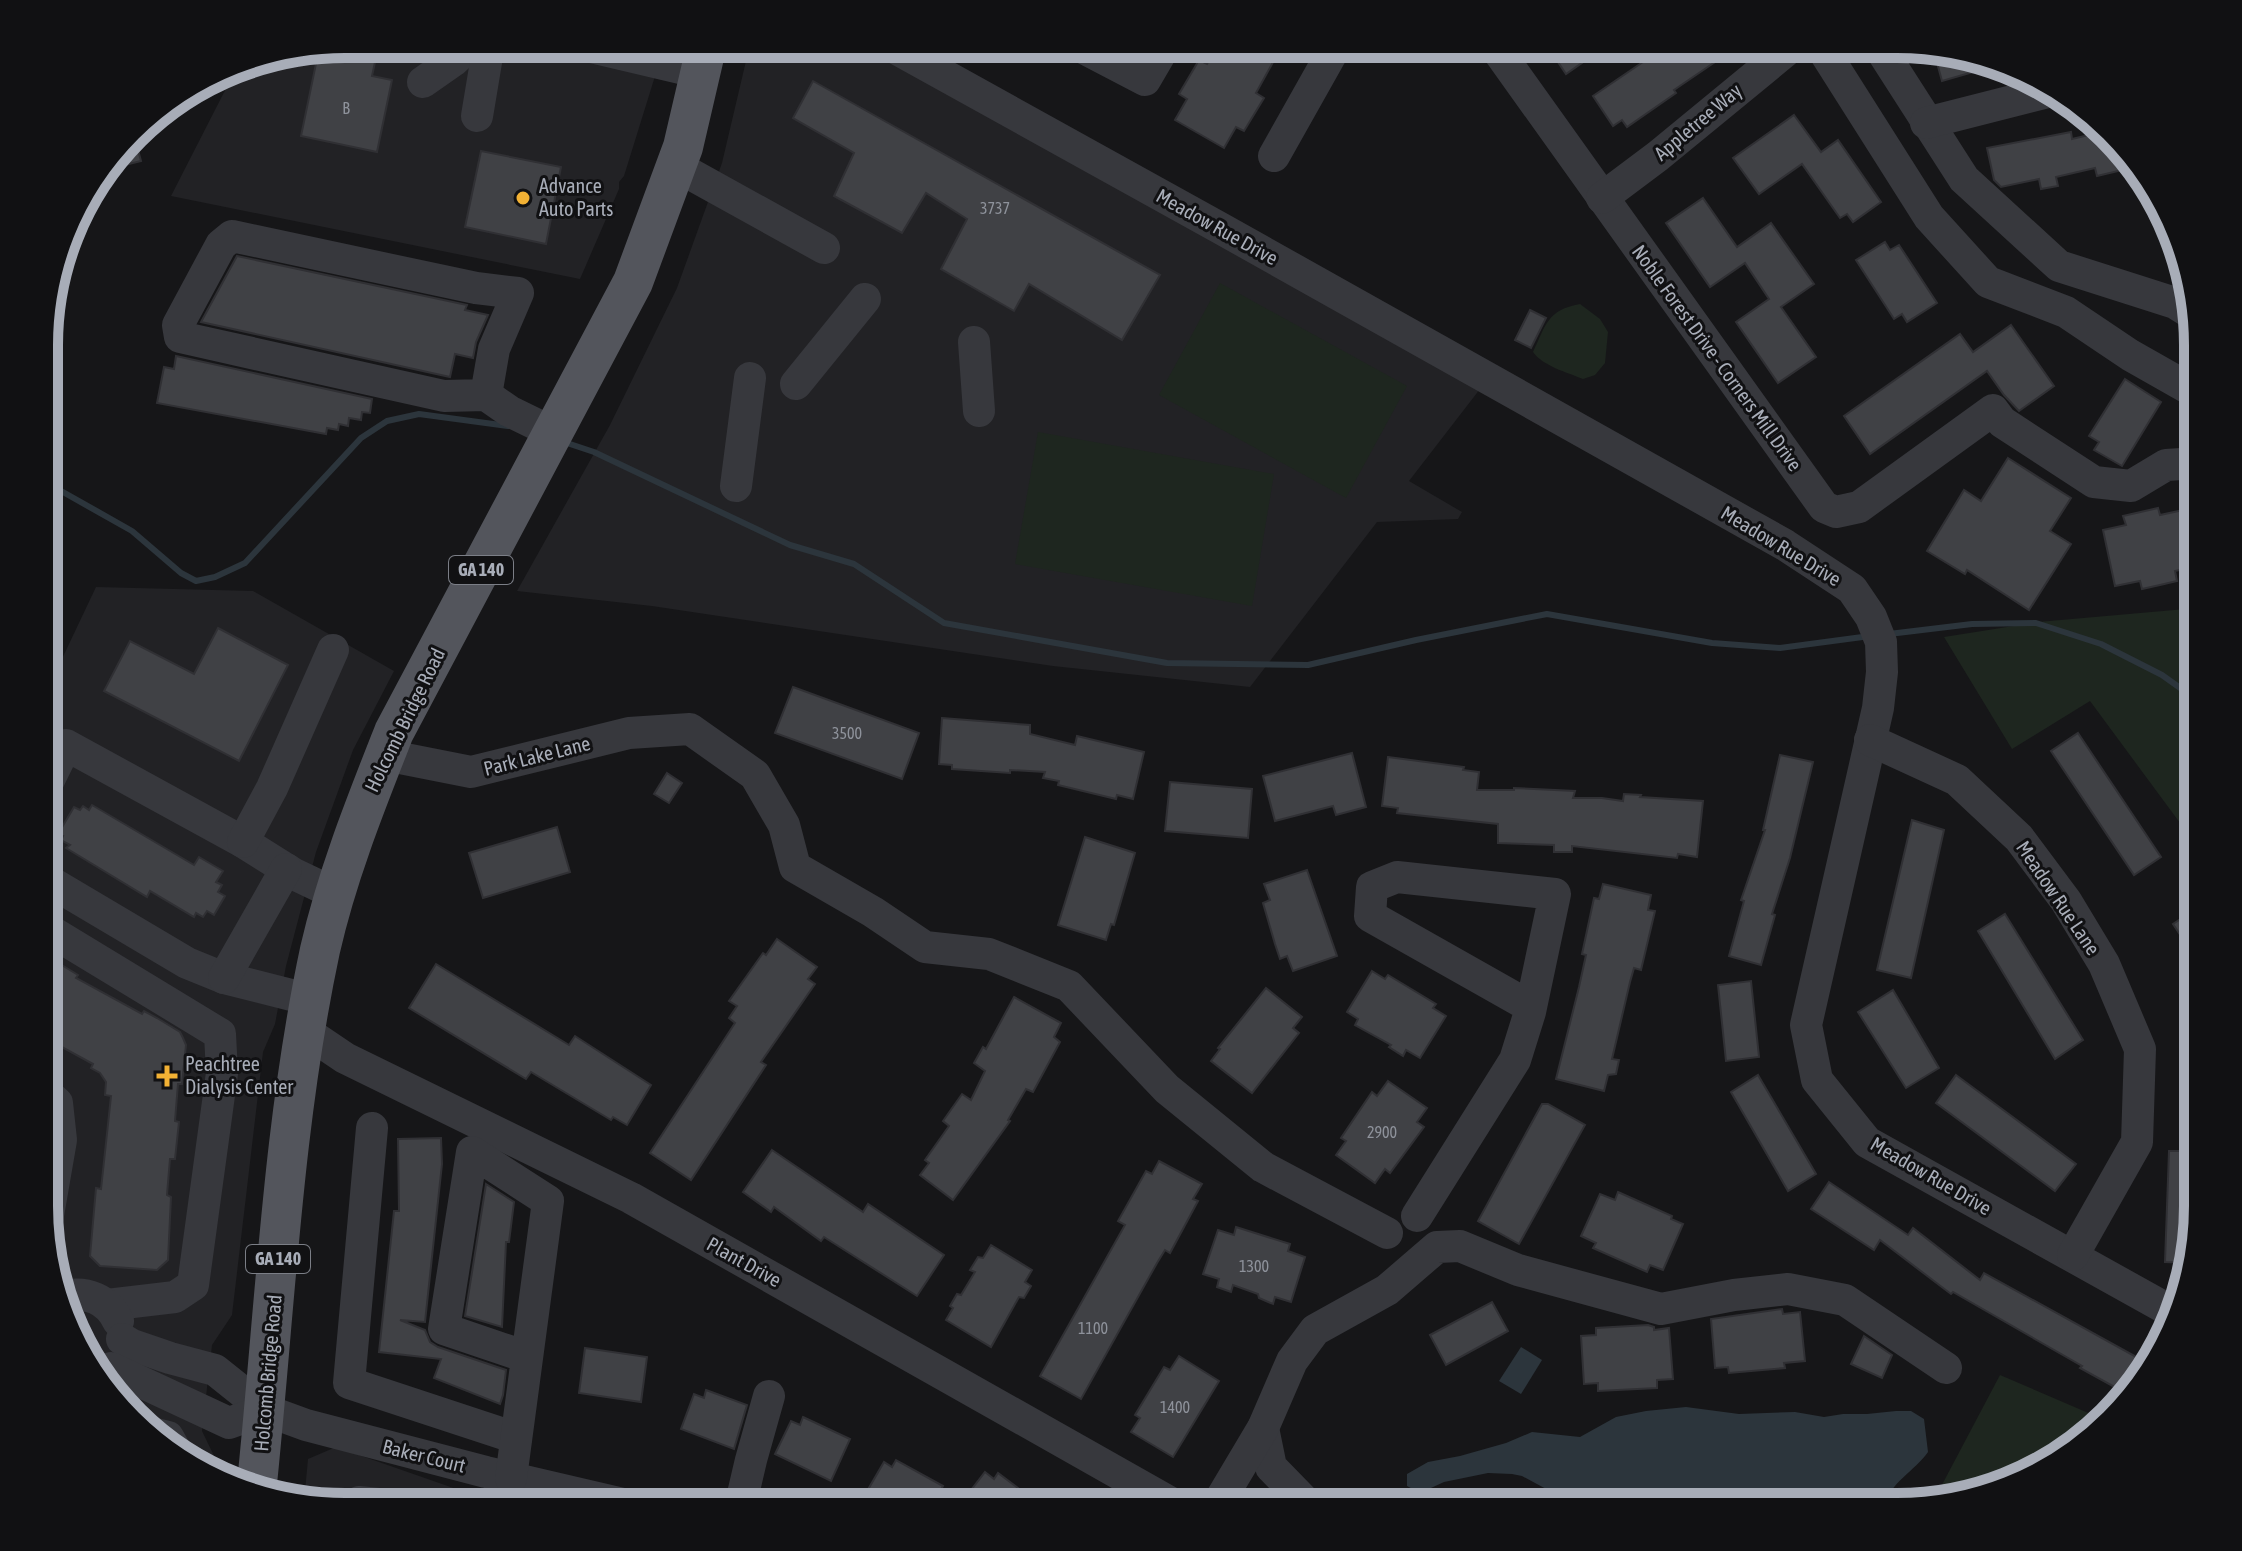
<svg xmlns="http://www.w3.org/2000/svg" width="2242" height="1551" viewBox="0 0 2242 1551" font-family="'Asap Condensed',sans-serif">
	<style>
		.built { fill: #222225 }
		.green { fill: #1e261f }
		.water { fill: #2c353c }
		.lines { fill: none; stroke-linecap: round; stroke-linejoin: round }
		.stream { stroke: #2c353c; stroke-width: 6 }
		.building { fill: #404145; stroke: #303034; stroke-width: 2 }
		.minor { stroke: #37383d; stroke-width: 32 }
		.major { stroke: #53555c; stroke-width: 40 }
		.poi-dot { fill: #f2b134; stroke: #111113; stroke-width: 3 }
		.labels { text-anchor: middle; stroke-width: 6; stroke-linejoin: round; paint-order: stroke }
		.number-label { font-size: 16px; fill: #8e929b }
		.shield { fill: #111113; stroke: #7b7e86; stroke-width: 2 }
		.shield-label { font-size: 18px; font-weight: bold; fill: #a8adb8 }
		.street-label { font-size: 20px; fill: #a8adb8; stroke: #111113 }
		.poi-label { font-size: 20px; fill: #a8adb8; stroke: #111113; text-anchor: start }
		.rim { fill: none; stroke: #a8adb8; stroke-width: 10 }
	</style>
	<rect width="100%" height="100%" fill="#161618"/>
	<g class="built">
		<polygon points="345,44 665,44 624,176 619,182 619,189 580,279 171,196 238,65"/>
		<polygon points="750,44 863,44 1480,389 1409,481 1462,512 1458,519 1377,522 1250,687 1053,666 652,606 517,591 610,425 677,288 722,163"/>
		<polygon points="96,587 253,591 394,671 353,750 316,852 286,966 275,1024 263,1052 232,1315 212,1345 202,1431 216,1460 215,1473 162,1445 85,1357 47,1245 47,657 60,663"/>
		<polygon points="336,1447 505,1506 326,1506 304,1502 308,1459"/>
	</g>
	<g class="green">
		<polygon points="1220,283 1407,386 1346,498 1159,395"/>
		<path d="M 1580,304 L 1600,319 L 1608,332 L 1605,363 L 1595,375 L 1583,379 C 1566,372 1543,366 1533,352 C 1546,325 1547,310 1580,304 Z"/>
		<polygon points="1038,432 1274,474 1252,606 1015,564"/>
		<polygon points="2197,608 2197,846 2090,701 2012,749 1944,637 2038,622"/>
		<polygon points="2000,1375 2100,1418 2031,1476 1935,1498"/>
	</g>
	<g class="water">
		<polygon points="1521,1347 1542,1360 1521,1394 1499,1381"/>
		<path d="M 1686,1407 L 1739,1414 L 1795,1412 L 1824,1417 L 1843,1414 L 1867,1414 L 1896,1411 L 1911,1411 L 1924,1419 L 1928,1452 C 1915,1471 1889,1483 1884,1507 L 1587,1507 L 1563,1501 L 1548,1490 L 1522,1476 L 1512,1474 L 1488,1473 L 1444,1482 L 1420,1493 L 1407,1486 L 1407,1474 L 1428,1462 L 1460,1456 L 1506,1443 L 1532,1432 L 1580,1437 L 1616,1417 L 1646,1411 Z"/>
	</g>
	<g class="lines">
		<g class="stream">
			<polyline points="564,442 594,452 790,545 854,564 944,623 1167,663 1308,665 1416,640 1547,614 1712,643 1780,648 1870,636"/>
			<polyline points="47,483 132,531 181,573 196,581 215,577 245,563 361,438 387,421 419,414 508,426"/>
			<polyline points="1889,634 1972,624 2036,623 2101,644 2162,675 2197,700"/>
		</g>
	</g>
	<g class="building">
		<polygon points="345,44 379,44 372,76 392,80 377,152 301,136 319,49"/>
		<polygon points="1218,44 1283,44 1256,93 1264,98 1244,131 1236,127 1224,148 1175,120 1187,99 1179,94 1199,60 1207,64"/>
		<polygon points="1546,44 1609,44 1566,74"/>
		<polygon points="1668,45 1740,45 1674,90 1676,93 1627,127 1622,120 1613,126 1593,96"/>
		<polygon points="1933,48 1994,60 2001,64 1942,81"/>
		<polygon points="813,81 1160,275 1122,340 1029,284 1014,311 941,269 967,219 926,193 902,233 834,196 854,153 793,118"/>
		<polygon points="1794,115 1821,152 1838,140 1881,202 1853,222 1847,214 1840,218 1802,164 1759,194 1733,158"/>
		<polygon points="2071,132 2072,139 2101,132 2131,168 2097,176 2095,168 2056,177 2058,186 2041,189 2039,179 2001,187 1994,180 1987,148"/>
		<polygon points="134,135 141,161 108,169 114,161"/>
		<polygon points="481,151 561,167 546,244 465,227"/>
		<polygon points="1703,198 1737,247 1771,223 1814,284 1781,307 1816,357 1778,383 1736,322 1769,299 1745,263 1710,287 1666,223"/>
		<polygon points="1885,242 1890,250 1899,245 1937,303 1907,322 1902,314 1894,319 1856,260"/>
		<polygon points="237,256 467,305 465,310 488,315 476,342 473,358 455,354 450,377 201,322"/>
		<polygon points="1530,310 1546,318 1531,348 1515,340"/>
		<polygon points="2011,325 2054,386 2019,411 2004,395 1987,371 1870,454 1844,416 1960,334 1973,352"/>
		<polygon points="176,356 372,399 370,413 362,412 361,420 349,418 348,426 339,424 338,430 327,428 326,434 157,403 164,367 174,369"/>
		<polygon points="2125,379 2161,402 2122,466 2094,450 2099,442 2089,436"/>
		<polygon points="2008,458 2071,498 2050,531 2071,544 2029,610 1967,570 1965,574 1927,551 1964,490 1981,501"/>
		<polygon points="2197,507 2197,566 2175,571 2177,581 2160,585 2142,589 2140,581 2115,586 2103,530 2126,525 2123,516 2158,508 2160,515"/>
		<polygon points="218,628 288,665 239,761 104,691 130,641 194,674"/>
		<polygon points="793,687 919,733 902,779 775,733"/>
		<polygon points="942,718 1030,725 1030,734 1075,745 1077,736 1144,752 1133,799 1117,795 1116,799 1058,785 1059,781 1043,778 1045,772 1010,770 1010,773 952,769 952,765 939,764"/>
		<polygon points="2078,733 2161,857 2134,875 2051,751"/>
		<polygon points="1352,753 1366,807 1336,815 1333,806 1275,821 1263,776"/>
		<polygon points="1780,755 1813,762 1790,858 1772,914 1775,915 1761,965 1729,956 1744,901 1741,900 1765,830 1763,830"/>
		<polygon points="1388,757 1464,767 1463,770 1479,772 1477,790 1514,790 1514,788 1575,791 1573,798 1602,798 1623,801 1624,794 1641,795 1640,797 1703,801 1697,857 1678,854 1677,858 1572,846 1572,852 1554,852 1554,845 1498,843 1498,824 1397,813 1398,808 1382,806"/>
		<polygon points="667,773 682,783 669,803 654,794"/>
		<polygon points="1170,782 1252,789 1248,838 1165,831"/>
		<polygon points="92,805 194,865 199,857 223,871 216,882 222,885 218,892 225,896 214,915 207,911 203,917 196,913 194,917 150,891 147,897 66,848 70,845 61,840 63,836 58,834 74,807 80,810 83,806 89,810"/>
		<polygon points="1912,820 1944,830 1911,978 1877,970"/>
		<polygon points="557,827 570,872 483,898 469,853"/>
		<polygon points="1085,837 1135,853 1114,925 1111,924 1106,940 1058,925"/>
		<polygon points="1307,870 1337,956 1293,971 1287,956 1280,959 1275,944 1263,903 1270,900 1264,884"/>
		<polygon points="1603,884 1651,895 1648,910 1655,911 1641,970 1634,968 1630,982 1612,1059 1619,1060 1616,1074 1608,1075 1604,1091 1556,1079 1579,987 1586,955 1582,954 1594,898 1599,899"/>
		<polygon points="2197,908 2197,960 2173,924"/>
		<polygon points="2005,914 2083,1040 2055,1059 1978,931"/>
		<polygon points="777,939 817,967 808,979 815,984 761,1062 766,1065 691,1180 650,1153 735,1023 729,1018 737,1006 729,1001 763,953 766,955"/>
		<polygon points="47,956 78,975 76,978 142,1014 144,1011 157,1018 180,1032 183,1038 186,1045 182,1084 178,1084 175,1121 179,1122 175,1159 170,1159 167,1195 171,1197 168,1260 157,1270 100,1266 90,1256 96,1188 101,1189 111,1096 105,1095 106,1082 100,1073 91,1068 93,1064 47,1039"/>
		<polygon points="436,964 569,1045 575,1036 651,1085 627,1125 613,1117 611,1120 531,1072 526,1079 409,1008"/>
		<polygon points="1372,971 1385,979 1388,975 1436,1004 1433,1008 1446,1016 1420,1058 1406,1050 1403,1056 1389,1047 1391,1045 1355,1025 1358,1019 1347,1012"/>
		<polygon points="1751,981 1759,1057 1726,1061 1718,985"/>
		<polygon points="1266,988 1302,1017 1293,1028 1299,1033 1252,1093 1211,1061 1220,1049 1218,1048"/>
		<polygon points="1893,990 1939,1068 1906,1088 1858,1012"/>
		<polygon points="1014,997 1061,1023 1054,1037 1060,1042 1033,1092 1026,1089 1008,1120 1010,1121 953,1200 920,1175 929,1163 925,1160 949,1126 943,1121 962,1094 971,1100 985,1071 974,1063 983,1047 986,1049"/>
		<polygon points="1758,1075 1816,1174 1788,1191 1731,1092"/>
		<polygon points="1956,1075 2076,1164 2055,1191 1936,1103"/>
		<polygon points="1388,1081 1427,1108 1417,1122 1424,1127 1390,1173 1385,1169 1375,1183 1336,1155 1346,1141 1341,1138 1372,1092 1377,1096"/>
		<polygon points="1542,1104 1548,1104 1585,1125 1519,1244 1478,1221"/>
		<polygon points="441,1138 442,1164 425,1322 400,1320 425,1330 430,1342 438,1347 506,1370 503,1395 500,1404 434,1378 441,1359 379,1352 394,1211 399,1211 398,1139"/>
		<polygon points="772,1150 863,1212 868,1204 944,1255 917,1296 824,1237 821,1241 774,1207 771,1212 743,1192"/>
		<polygon points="2169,1151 2197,1151 2197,1225 2190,1263 2165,1262"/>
		<polygon points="1159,1161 1202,1184 1193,1199 1198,1201 1170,1253 1165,1250 1157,1263 1081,1399 1040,1376 1125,1225 1118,1221 1146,1171 1152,1174"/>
		<polygon points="1829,1182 1908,1235 1913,1228 1980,1280 1984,1273 2149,1364 2136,1389 2129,1395 2080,1368 2082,1366 1953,1292 1951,1294 1880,1240 1874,1250 1811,1209"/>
		<polygon points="486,1184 514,1202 509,1242 506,1242 502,1327 465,1316"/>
		<polygon points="1618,1192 1672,1216 1671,1219 1683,1224 1663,1270 1650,1265 1647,1272 1593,1248 1596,1243 1581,1236 1600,1194 1615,1200"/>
		<polygon points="1236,1227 1290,1244 1288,1251 1305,1257 1291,1302 1275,1297 1273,1304 1259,1298 1258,1294 1233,1285 1231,1292 1217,1287 1219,1279 1203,1274 1218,1230 1234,1235"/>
		<polygon points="991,1245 1032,1270 1025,1282 1031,1286 1024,1298 1019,1297 991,1347 946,1320 953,1308 950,1306 957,1294 961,1295 975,1272 970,1270 978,1257 983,1258"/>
		<polygon points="1492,1302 1508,1331 1446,1365 1430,1335"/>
		<polygon points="1782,1309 1783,1314 1800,1312 1805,1361 1784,1363 1785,1368 1729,1373 1728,1367 1715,1368 1711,1319"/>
		<polygon points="1648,1325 1654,1327 1654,1330 1669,1328 1673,1379 1657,1380 1657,1388 1598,1391 1598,1383 1584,1384 1581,1336 1596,1335 1596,1328"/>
		<polygon points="1864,1336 1892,1355 1882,1378 1851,1364"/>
		<polygon points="585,1348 647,1357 641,1402 579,1393"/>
		<polygon points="1179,1356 1219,1381 1173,1457 1131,1432 1140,1418 1135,1415 1164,1367 1170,1370"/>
		<polygon points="706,1390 747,1405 734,1449 681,1429 694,1394 704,1398"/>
		<polygon points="803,1417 850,1439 831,1481 775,1454 791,1421 800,1425"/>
		<polygon points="896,1460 943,1486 932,1507 890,1507 866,1493 884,1462 892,1467"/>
		<polygon points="985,1472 994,1479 998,1473 1043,1507 958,1507"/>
	</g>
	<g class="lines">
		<g class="minor">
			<polyline points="578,44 701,73"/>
			<polyline points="888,44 1220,228 1785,545 1852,589 1871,617 1881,642 1882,672 1878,708 1806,1025 1817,1080 1867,1142 2176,1314"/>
			<polyline points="1076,44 1145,80 1166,44"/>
			<polyline points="1493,44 1824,507 1836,512 1859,507 1993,410 2002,422 2094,482 2131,486 2166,465 2197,463"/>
			<polyline points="1820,45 1929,217 1988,282 2066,312 2130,355 2197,393"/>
			<polyline points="1878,45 1964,179 2059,266 2175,303 2194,315"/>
			<polyline points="423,82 453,61 471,44"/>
			<polyline points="477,116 489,44"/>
			<polyline points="1926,123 2052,91"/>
			<polyline points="1274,156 1337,44"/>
			<polyline points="676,166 824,248"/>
			<polyline points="1602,198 1658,156 1793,45"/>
			<polyline points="974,342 979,411"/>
			<polyline points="796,384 865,299"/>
			<polyline points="486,395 444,396 180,337 178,325 221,245 232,236 476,288 518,293 494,349 486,395 509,411 554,433"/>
			<polyline points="736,486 750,378"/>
			<polyline points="1870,740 1957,780 2019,838 2066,901 2104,964 2140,1049 2137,1142 2073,1255"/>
			<polyline points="385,755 471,772 629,733 690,729 755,775 784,825 795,867 873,912 925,947 989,954 1069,986 1167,1089 1263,1167 1387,1233"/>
			<polyline points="47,784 66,745 243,842 294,874 336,894"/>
			<polyline points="243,842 272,788 333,650"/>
			<polyline points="47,880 187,963 224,978 311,1000"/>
			<polyline points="47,929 220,1034 222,1073 193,1285 175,1297 107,1305"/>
			<polyline points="224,978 286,869"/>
			<polyline points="305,1031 345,1058 631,1198 1178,1507"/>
			<polyline points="47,1094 57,1103 61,1140 47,1221"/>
			<polyline points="372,1128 349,1383 516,1438"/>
			<polyline points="1417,1216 1515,1060 1530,1012 1555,894 1397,877 1372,887 1370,916 1531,1007"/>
			<path d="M 64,1296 C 86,1291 108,1299 118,1321"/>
			<polyline points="122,1339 132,1345 170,1358 215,1370 265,1410 306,1425 486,1472 632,1506"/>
			<polyline points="111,1368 229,1423 265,1410"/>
			<polyline points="1263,1428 1271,1467 1310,1507"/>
			<polyline points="152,1433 168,1437 177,1453"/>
			<polyline points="511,1478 548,1201 472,1152 444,1329 527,1357"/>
			<polyline points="354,1506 359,1502 398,1506"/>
			<polyline points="740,1507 751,1460 769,1396"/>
			<polyline points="1216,1507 1263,1428 1292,1361 1315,1330 1387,1290 1437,1247 1460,1246 1518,1270 1661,1309 1734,1295 1788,1289 1845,1300 1946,1368"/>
		</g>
		<path class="major" d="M 256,1493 C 275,1312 282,1128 320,950 C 337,875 366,803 394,732 L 633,282 L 683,147 L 707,44"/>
	</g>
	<g class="poi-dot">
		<circle cx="523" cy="198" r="8"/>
		<path d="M163 1064h8v8h8v8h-8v8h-8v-8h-8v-8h8z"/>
	</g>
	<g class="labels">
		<g class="number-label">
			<text x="346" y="114">B</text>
			<text x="995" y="214">3737</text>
			<text x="847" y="739">3500</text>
			<text x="1382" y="1138">2900</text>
			<text x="1254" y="1272">1300</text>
			<text x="1093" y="1334">1100</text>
			<text x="1175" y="1413">1400</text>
		</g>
		<g class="shield">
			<rect x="449" y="556" width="64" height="28" rx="6"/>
			<rect x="246" y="1245" width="64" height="28" rx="6"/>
		</g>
		<g class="shield-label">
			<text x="481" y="576">GA 140</text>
			<text x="278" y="1265">GA 140</text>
		</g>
		<g class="street-label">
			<text transform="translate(1698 122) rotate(-40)" y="7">Appletree Way</text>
			<text transform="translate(1217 227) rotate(29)" y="7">Meadow Rue Drive</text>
			<text transform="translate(1717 358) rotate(54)" y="7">Noble Forest Drive - Corners Mill Drive</text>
			<text transform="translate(1781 546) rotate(31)" y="7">Meadow Rue Drive</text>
			<text transform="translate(405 720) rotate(-64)" y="7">Holcomb Bridge Road</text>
			<text transform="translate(537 756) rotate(-14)" y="7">Park Lake Lane</text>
			<text transform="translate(2058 898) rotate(56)" y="7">Meadow Rue Lane</text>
			<text transform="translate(1931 1176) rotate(30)" y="7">Meadow Rue Drive</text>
			<text transform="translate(744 1262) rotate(29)" y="7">Plant Drive</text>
			<text transform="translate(268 1373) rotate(-85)" y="7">Holcomb Bridge Road</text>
			<text transform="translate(424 1456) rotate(14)" y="7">Baker Court</text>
		</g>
		<g class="poi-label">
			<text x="539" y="193">Advance<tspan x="539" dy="23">Auto Parts</tspan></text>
			<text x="185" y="1071">Peachtree<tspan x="185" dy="23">Dialysis Center</tspan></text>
		</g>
	</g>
	<path d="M0 0H2242V1551H0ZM345 58H1897A287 287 0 0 1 2184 345V1206A287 287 0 0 1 1897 1493H345A287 287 0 0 1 58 1206V345A287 287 0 0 1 345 58Z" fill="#111113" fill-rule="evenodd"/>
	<path class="rim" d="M345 58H1897A287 287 0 0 1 2184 345V1206A287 287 0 0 1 1897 1493H345A287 287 0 0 1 58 1206V345A287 287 0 0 1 345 58Z"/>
</svg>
